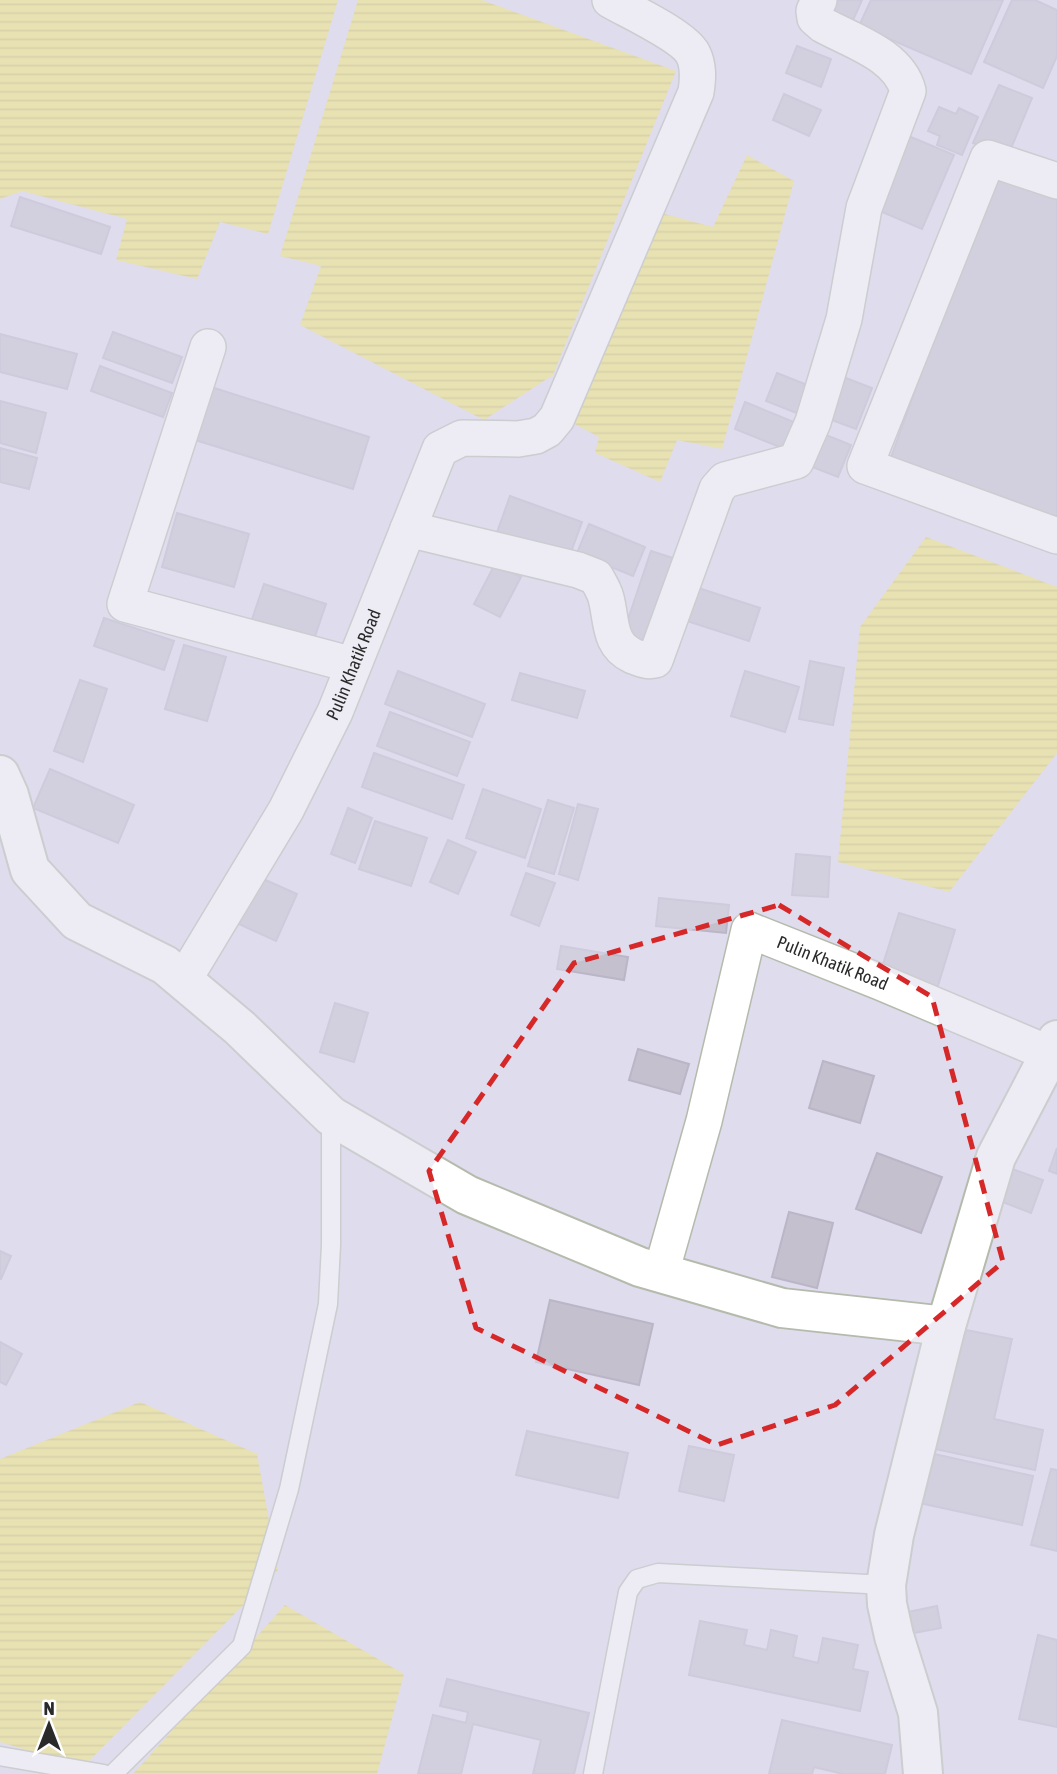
<svg xmlns="http://www.w3.org/2000/svg" width="1057" height="1774" viewBox="0 0 1057 1774" font-family="'Asap Condensed',sans-serif">
	<style>
		.water { fill: url(#water-rules) }
		.building { fill: #c4c0ce; stroke: #bbb5c8; stroke-width: 2 }
		.lines { fill: none; stroke-linecap: round; stroke-linejoin: round }
		.lane-casing { stroke: #b4bbac; stroke-width: 21 }
		.street-casing { stroke: #b4bbac; stroke-width: 38 }
		.secondary-casing { stroke: #b4bbac; stroke-width: 42 }
		.lane { stroke: #fff; stroke-width: 18 }
		.street { stroke: #fff; stroke-width: 35 }
		.secondary { stroke: #fff; stroke-width: 38 }
		.marked { fill: none; stroke: #d62828; stroke-width: 5; stroke-dasharray: 14 9; stroke-linejoin: round }
		.labels { text-anchor: middle; stroke-width: 7; stroke-linejoin: round; paint-order: stroke }
		.street-label { font-size: 18px; fill: #2a2a2a; stroke: #fff }
	</style>
	<defs>
		<pattern id="water-rules" width="6" height="5" patternUnits="userSpaceOnUse" patternTransform="scale(1.75)"><rect width="6" height="5" fill="#f4e76a"/><path d="M0 2.5h6" fill="none" stroke="#d1c65c"/></pattern>
	</defs>
	<rect width="100%" height="100%" fill="#dfdced"/>
	<g class="water">
		<polygon points="0,0 338,0 268,234 220,222 197,279 116,260 127,219 22,191 0,199"/>
		<polygon points="358,0 482,0 676,71 553,375 484,420 300,325 321,266 280,256"/>
		<polygon points="747,155 794,181 722,449 677,440 660,482 595,453 599,437 567,420 650,210 713,227"/>
		<polygon points="926,537 1057,587 1057,753 949,892 838,862 860,627"/>
		<polygon points="140,1402 257,1454 278,1570 83,1767 0,1742 0,1459"/>
		<polygon points="285,1605 404,1674 377,1774 133,1774"/>
	</g>
	<g class="building">
		<polygon points="829,0 862,0 850,27 823,15"/>
		<polygon points="871,0 1003,0 971,74 859,26"/>
		<polygon points="1012,0 1035,0 1057,10 1057,56 1043,88 984,62"/>
		<polygon points="797,46 831,59 821,87 786,73"/>
		<polygon points="999,85 1032,98 1007,158 973,143"/>
		<polygon points="784,94 821,110 809,136 773,120"/>
		<polygon points="939,107 956,114 959,108 978,117 962,155 937,145 940,136 928,131"/>
		<polygon points="899,132 954,155 922,229 868,206"/>
		<polygon points="994,170 1057,192 1057,526 889,463"/>
		<polygon points="20,197 110,227 101,254 11,226"/>
		<polygon points="113,332 182,357 172,383 103,358"/>
		<polygon points="0,334 77,354 67,389 0,372"/>
		<polygon points="100,366 172,393 163,417 91,391"/>
		<polygon points="777,373 820,390 809,418 766,401"/>
		<polygon points="833,373 872,388 856,429 818,415"/>
		<polygon points="208,386 369,437 353,489 192,439"/>
		<polygon points="0,401 46,413 36,453 0,443"/>
		<polygon points="745,402 806,427 795,453 735,429"/>
		<polygon points="816,431 851,445 838,477 802,463"/>
		<polygon points="0,448 37,458 29,489 0,482"/>
		<polygon points="510,496 582,522 567,563 495,538"/>
		<polygon points="177,513 249,534 234,587 162,567"/>
		<polygon points="589,524 645,547 633,576 577,553"/>
		<polygon points="651,551 685,562 654,654 620,643"/>
		<polygon points="495,564 521,577 500,617 474,604"/>
		<polygon points="264,584 326,604 311,648 249,628"/>
		<polygon points="689,585 760,608 749,641 678,618"/>
		<polygon points="104,618 174,641 164,670 94,646"/>
		<polygon points="184,645 226,657 207,721 165,709"/>
		<polygon points="810,661 844,668 833,725 799,719"/>
		<polygon points="398,671 485,704 472,737 385,704"/>
		<polygon points="745,671 799,687 785,732 731,716"/>
		<polygon points="520,673 585,691 577,718 512,700"/>
		<polygon points="80,680 107,689 83,762 54,751"/>
		<polygon points="390,712 470,742 457,776 377,746"/>
		<polygon points="374,753 464,785 452,819 362,787"/>
		<polygon points="50,769 134,805 118,843 33,808"/>
		<polygon points="483,789 541,809 525,858 466,838"/>
		<polygon points="548,800 574,808 554,874 528,866"/>
		<polygon points="578,804 598,809 578,880 559,874"/>
		<polygon points="348,808 372,818 355,863 331,854"/>
		<polygon points="375,821 427,838 411,886 359,869"/>
		<polygon points="448,840 476,852 458,894 430,882"/>
		<polygon points="796,854 830,857 828,897 792,895"/>
		<polygon points="526,873 555,883 539,926 511,915"/>
		<polygon points="261,878 297,894 276,941 239,924"/>
		<polygon points="659,898 729,905 726,933 656,926"/>
		<polygon points="899,913 955,930 936,992 880,974"/>
		<polygon points="561,946 628,957 624,980 557,969"/>
		<polygon points="335,1003 368,1013 354,1062 320,1052"/>
		<polygon points="638,1049 689,1064 680,1094 629,1080"/>
		<polygon points="823,1061 874,1076 860,1123 809,1108"/>
		<polygon points="1057,1148 1057,1174 1049,1171"/>
		<polygon points="877,1153 942,1177 921,1233 856,1209"/>
		<polygon points="1007,1167 1043,1180 1031,1213 995,1199"/>
		<polygon points="789,1212 833,1223 817,1288 772,1277"/>
		<polygon points="0,1251 11,1256 1,1279 0,1279"/>
		<polygon points="550,1300 653,1324 639,1385 536,1362"/>
		<polygon points="961,1329 1012,1339 994,1419 1043,1430 1035,1470 935,1449"/>
		<polygon points="0,1342 22,1354 6,1385 0,1382"/>
		<polygon points="527,1431 628,1453 618,1498 516,1475"/>
		<polygon points="689,1446 734,1455 724,1501 679,1491"/>
		<polygon points="930,1453 1033,1476 1022,1525 919,1503"/>
		<polygon points="1051,1469 1057,1470 1057,1551 1031,1545"/>
		<polygon points="937,1606 941,1628 908,1634 903,1613"/>
		<polygon points="700,1621 747,1630 744,1645 767,1650 771,1630 797,1636 793,1657 818,1663 823,1638 858,1645 853,1669 868,1672 860,1711 689,1675"/>
		<polygon points="1038,1635 1057,1640 1057,1727 1019,1719"/>
		<polygon points="447,1679 589,1713 574,1774 533,1774 541,1740 473,1724 461,1774 418,1774 433,1715 466,1723 468,1712 440,1706"/>
		<polygon points="782,1720 892,1745 885,1774 843,1774 814,1767 812,1774 769,1774"/>
	</g>
	<g class="lines">
		<g class="lane-casing">
			<g id="lane">
				<polyline points="0,1756 104,1774"/>
				<polyline points="113,1774 242,1646 289,1489 328,1304 331,1245 331,1116"/>
				<polyline points="593,1774 628,1592 637,1579 658,1573 886,1585"/>
			</g>
		</g>
		<g class="street-casing">
			<g id="street">
				<polyline points="1057,181 988,158 865,466 1057,536"/>
				<polyline points="208,347 125,604 353,665"/>
				<path d="M 408,529 L 578,570 L 596,577 C 599,583 604,590 606,598 C 612,620 608,645 633,656 C 642,659 646,662 655,660 L 717,489 L 725,480 L 796,461 L 813,422 L 844,319 L 864,208 L 908,91 C 899,55 852,41 823,25 L 815,18 L 814,11 L 819,0"/>
				<path id="s1" d="M 183,981 L 286,810 L 335,712 L 440,449 L 462,438 L 518,439 L 536,436 L 547,430 L 557,418 L 696,92 C 698,79 699,66 693,54 C 684,36 629,11 610,0"/>
				<path id="s2" d="M 661,1273 L 704,1121 L 749,930 L 880,982 L 1048,1053"/>
			</g>
		</g>
		<g class="secondary-casing">
			<g id="secondary">
				<polyline points="0,775 9,795 30,870 77,921 165,965 240,1028 331,1116 467,1195 640,1267 782,1308 946,1326"/>
				<polyline points="923,1774 918,1713 894,1636 887,1604 886,1585 894,1535 946,1326 996,1157 1057,1040"/>
			</g>
		</g>
		<use href="#lane" class="lane"/>
		<use href="#street" class="street"/>
		<use href="#secondary" class="secondary"/>
	</g>
	<path d="M0 0H1057V1774H0ZM 779,905 L 932,997 L 1003,1262 L 835,1405 L 717,1445 L 476,1328 L 429,1171 L 574,963 Z" fill="#dfdced" fill-opacity=".55" fill-rule="evenodd"/>
	<path class="marked" d="M 779,905 L 932,997 L 1003,1262 L 835,1405 L 717,1445 L 476,1328 L 429,1171 L 574,963 Z"/>
	<g class="labels">
		<g class="street-label">
			<text dy="6" stroke="none"><textPath href="#s1" startOffset="360">Pulin Khatik Road</textPath></text>
			<text dy="6" stroke="none"><textPath href="#s2" startOffset="444">Pulin Khatik Road</textPath></text>
		</g>
	</g>
	<g transform="translate(49 1725)" stroke="#ffffff" stroke-width="5" paint-order="stroke">
	<path d="M0-5L12 26L0 18L-12 26Z" fill="#2a2a2a"/>
	<text y="-10" font-size="19" font-weight="bold" text-anchor="middle" fill="#2a2a2a">N</text>
	</g>
</svg>
